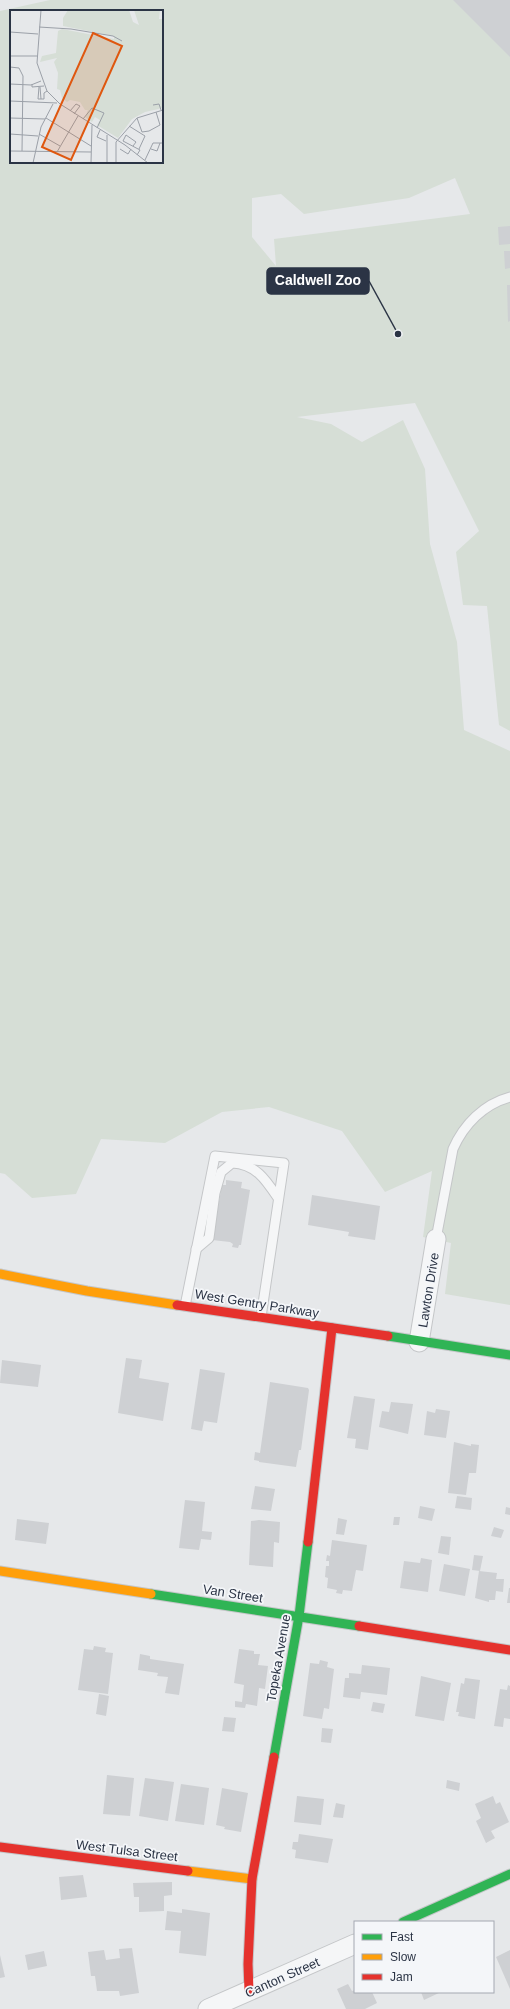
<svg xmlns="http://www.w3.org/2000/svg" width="510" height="2009" viewBox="0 0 510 2009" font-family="Arial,sans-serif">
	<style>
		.green { fill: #d6ded6; fill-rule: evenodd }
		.building { fill: #ced0d3 }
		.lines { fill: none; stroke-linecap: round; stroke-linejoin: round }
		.lane-casing { stroke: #c4c6c8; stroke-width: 11 }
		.street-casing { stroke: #c4c6c8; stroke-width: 21 }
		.fast-casing { stroke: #c4c6c8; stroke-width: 11 }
		.slow-casing { stroke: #c4c6c8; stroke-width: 11 }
		.jam-casing { stroke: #c4c6c8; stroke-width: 11 }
		.lane { stroke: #f5f6f7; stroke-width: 9 }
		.street { stroke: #f5f6f7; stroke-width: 19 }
		.fast { stroke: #30b455; stroke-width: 9 }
		.slow { stroke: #ff9f0a; stroke-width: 9 }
		.jam { stroke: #e5322d; stroke-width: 9 }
		.labels { text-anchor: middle; stroke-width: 3.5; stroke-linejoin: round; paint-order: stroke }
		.street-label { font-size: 13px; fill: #2b3445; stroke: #f4f6f9 }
		.inset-road { fill: none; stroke: #9ba0a8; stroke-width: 1 }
		.view { fill: #df570f; fill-opacity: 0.15; stroke: #df570f; stroke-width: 2 }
		.inset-edge { fill: none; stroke: #2b3445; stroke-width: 2 }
		.leader { fill: none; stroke: #2b3445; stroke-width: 1.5 }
		.callout-dot { fill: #2b3445; stroke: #f4f6f9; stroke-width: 1.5 }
		.callout { fill: #2b3445; stroke: #2b3445; stroke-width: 1.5 }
		.callout-label { font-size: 14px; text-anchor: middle; font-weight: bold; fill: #fff }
	</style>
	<rect width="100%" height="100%" fill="#e6e8ea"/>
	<path class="green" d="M 50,0 L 510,0 L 510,731 L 499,725 L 487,606 L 463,605 L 456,552 L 479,531 L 415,403 L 297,417 L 331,424 L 362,442 L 403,420 L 425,469 L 430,544 L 457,642 L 464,730 L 510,751 L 510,1305 L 445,1294 L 451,1243 L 423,1237 L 432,1171 L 385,1192 L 342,1131 L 269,1107 L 222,1112 L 165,1143 L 101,1139 L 76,1194 L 32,1198 L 5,1174 L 0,1173 L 0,11 ZM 11,11 L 162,11 L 162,162 L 11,162 ZM 455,178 L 470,214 L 274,239 L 276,266 L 252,237 L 252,198 L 281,194 L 304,214 L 409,198 Z"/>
	<g class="building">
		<polygon points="453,0 510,0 510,57"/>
		<polygon points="510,226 510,244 499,245 498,227"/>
		<polygon points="504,251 510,251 510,268 505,269"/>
		<polygon points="507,285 510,285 510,321 508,322"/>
		<polygon points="226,1180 242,1182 241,1188 250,1190 241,1245 239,1245 238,1248 232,1247 233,1244 230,1242 212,1240 222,1185 226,1185"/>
		<polygon points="312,1195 380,1206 375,1240 348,1236 349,1232 308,1225"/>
		<polygon points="126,1358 142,1360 139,1378 169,1383 163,1421 118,1413"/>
		<polygon points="2,1360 41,1365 38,1387 0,1383"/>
		<polygon points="200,1369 225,1373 217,1423 204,1421 202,1431 191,1429"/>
		<polygon points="270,1382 308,1388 309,1390 301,1450 299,1450 296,1467 259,1462 259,1461 254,1460 255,1452 260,1453"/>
		<polygon points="354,1396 375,1399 368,1450 355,1448 356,1439 347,1438"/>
		<polygon points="391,1402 413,1404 408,1434 379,1427 382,1411 389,1412"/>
		<polygon points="436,1409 450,1411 446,1438 424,1435 427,1411 435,1413"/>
		<polygon points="454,1442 471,1446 471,1444 479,1445 476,1473 469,1473 466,1495 448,1493"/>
		<polygon points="255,1486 275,1489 271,1511 251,1509"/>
		<polygon points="457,1496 472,1498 471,1510 455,1508"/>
		<polygon points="185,1500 205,1502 202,1531 212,1532 211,1540 201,1539 199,1550 179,1548"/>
		<polygon points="420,1506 435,1509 432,1521 418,1518"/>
		<polygon points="506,1507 510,1508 510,1515 505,1514"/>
		<polygon points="394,1517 400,1517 399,1525 393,1525"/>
		<polygon points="338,1518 347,1520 344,1535 336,1534"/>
		<polygon points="17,1519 49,1523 46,1544 15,1540"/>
		<polygon points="259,1520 280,1522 279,1543 274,1542 273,1567 249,1565 251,1521"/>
		<polygon points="494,1527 504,1530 501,1538 491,1536"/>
		<polygon points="441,1536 451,1537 449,1555 438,1553"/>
		<polygon points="332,1540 367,1545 363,1571 356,1570 352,1591 343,1590 342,1594 336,1593 337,1590 327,1588 328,1578 325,1577 326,1566 329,1566 329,1561 326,1561 327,1555 330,1556"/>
		<polygon points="474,1555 483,1556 480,1571 472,1570"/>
		<polygon points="421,1558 432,1560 428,1592 400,1588 404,1561 420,1563"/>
		<polygon points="444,1564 470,1569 465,1596 439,1591"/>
		<polygon points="479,1571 497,1573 496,1579 504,1579 503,1592 496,1591 495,1600 489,1600 489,1602 475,1598"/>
		<polygon points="509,1588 510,1588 510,1603 507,1603"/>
		<polygon points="94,1646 106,1648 105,1652 113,1653 108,1694 78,1690 84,1649 93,1650"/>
		<polygon points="239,1649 254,1651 254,1654 260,1654 258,1665 268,1666 265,1689 259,1688 257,1706 246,1704 245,1708 235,1707 235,1701 242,1702 244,1685 234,1683"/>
		<polygon points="140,1654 150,1656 150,1659 184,1664 179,1695 165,1693 168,1677 157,1676 158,1673 138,1670"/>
		<polygon points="320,1660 328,1662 327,1667 334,1669 329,1709 324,1708 322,1719 303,1716 310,1663 319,1664"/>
		<polygon points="362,1665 390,1668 387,1695 361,1692 360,1699 343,1697 345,1678 349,1678 349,1673 361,1674"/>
		<polygon points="421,1676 451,1683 444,1721 415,1716"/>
		<polygon points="465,1678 480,1680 475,1719 458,1716 459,1712 456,1712 461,1683 464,1684"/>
		<polygon points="508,1685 510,1686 510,1719 504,1718 503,1727 494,1726 500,1689 507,1690"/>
		<polygon points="99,1694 109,1696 106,1716 96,1714"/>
		<polygon points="373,1702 385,1704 383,1713 371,1711"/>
		<polygon points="224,1717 236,1718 234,1732 222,1731"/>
		<polygon points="322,1728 333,1729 331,1743 321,1742"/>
		<polygon points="107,1775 134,1778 130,1816 103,1814"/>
		<polygon points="145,1778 174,1782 168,1821 139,1816"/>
		<polygon points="447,1780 460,1783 459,1791 446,1788"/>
		<polygon points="181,1784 209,1788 204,1825 175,1821"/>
		<polygon points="222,1788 248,1793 241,1832 224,1829 225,1827 216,1825"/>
		<polygon points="297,1796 324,1799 321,1825 294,1822"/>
		<polygon points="493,1796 496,1804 500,1802 509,1822 491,1831 495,1838 486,1843 476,1821 481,1818 475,1804"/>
		<polygon points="336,1803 345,1805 343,1818 333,1817"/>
		<polygon points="299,1834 333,1839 328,1863 295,1858 296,1850 292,1849 293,1842 298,1842"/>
		<polygon points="83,1875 87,1897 61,1900 59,1877"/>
		<polygon points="172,1882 172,1895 164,1896 164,1911 139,1912 139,1897 134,1897 133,1883"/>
		<polygon points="182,1909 210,1913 206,1956 179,1953 181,1931 165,1930 167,1911 182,1913"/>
		<polygon points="132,1948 139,1993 120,1996 119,1991 97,1991 95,1976 91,1976 88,1952 104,1950 106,1960 120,1958 119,1949"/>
		<polygon points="510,1950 510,1989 496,1957"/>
		<polygon points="44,1951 47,1966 28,1970 25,1955"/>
		<polygon points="0,1955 5,1977 0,1978"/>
		<polygon points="348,1984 352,1991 355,1990 355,1992 372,1992 377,2003 365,2009 346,2009 337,1989"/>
		<polygon points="421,1992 441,1992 424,2000"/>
	</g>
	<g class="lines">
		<g class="lane-casing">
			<g id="lane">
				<path d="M 436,1239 L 453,1149 C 464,1124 484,1104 510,1097"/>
				<path d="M 196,1249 L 209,1238 L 215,1193 L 221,1172 L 232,1163 C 256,1164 266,1180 278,1198"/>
				<polyline points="185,1306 215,1156 284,1163 261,1317"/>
			</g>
		</g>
		<g class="street-casing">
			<g id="street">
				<polyline points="419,1342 436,1239"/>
				<polyline points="208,2009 355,1944"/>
			</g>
		</g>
		<g class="fast-casing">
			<g id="fast">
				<polyline points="388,1336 510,1355"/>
				<polyline points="151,1594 359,1626"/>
				<polyline points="274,1757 299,1616 308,1542"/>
				<polyline points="403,1922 510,1874"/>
			</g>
		</g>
		<g class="slow-casing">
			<g id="slow">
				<polyline points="0,1274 87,1291 177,1305"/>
				<polyline points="0,1571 151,1594"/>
				<polyline points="188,1871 252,1879"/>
			</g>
		</g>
		<g class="jam-casing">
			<g id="jam">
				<polyline points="177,1305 388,1336"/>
				<polyline points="308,1542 332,1328"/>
				<polyline points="359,1626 510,1650"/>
				<polyline points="0,1847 188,1871"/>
				<polyline points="249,1991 248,1964 252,1879 274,1757"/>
			</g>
		</g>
		<use href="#lane" class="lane"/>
		<use href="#street" class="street"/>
		<use href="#fast" class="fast"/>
		<use href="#slow" class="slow"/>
		<use href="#jam" class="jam"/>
	</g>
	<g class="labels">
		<g class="street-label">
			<text transform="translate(428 1290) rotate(-81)" y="5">Lawton Drive</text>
			<text transform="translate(257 1303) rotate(9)" y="5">West Gentry Parkway</text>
			<text transform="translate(233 1593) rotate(9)" y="5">Van Street</text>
			<text transform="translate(278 1658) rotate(-80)" y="5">Topeka Avenue</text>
			<text transform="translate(127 1850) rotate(7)" y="5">West Tulsa Street</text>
			<text transform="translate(282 1977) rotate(-24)" y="5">Canton Street</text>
		</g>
	</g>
	<g transform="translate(10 10)">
		<rect width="153" height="153" fill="#e6e8ea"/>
		<path d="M 58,0 L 119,0 L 123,12 L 129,15 L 124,0 L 150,0 L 149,9 L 153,9 L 153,98 L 135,102 L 122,109 L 108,128 L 87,115 L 90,110 L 85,107 L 82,112 L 75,107 L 78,100 L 75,100 L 70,92 L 60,90 L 57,92 L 52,88 L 50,80 L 47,79 L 48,63 L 44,52 L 47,48 L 30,52 L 32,46 L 46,43 L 48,21 L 52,19 L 104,29 L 104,26 L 53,16 L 53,8 Z" fill="#d6ded6"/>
		<path class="inset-road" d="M 31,0 L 27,53 L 37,81 L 50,94 L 115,135 L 138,153M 29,17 L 61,19 L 103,26 L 112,31M 0,22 L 28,24M 0,46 L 27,46M 0,57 L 9,58 L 13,66 L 12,141M 0,74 L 21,75 L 31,71M 22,74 L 22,77 L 34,76M 29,77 L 28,89 L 34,89 L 34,83 L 37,81M 30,77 L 31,89M 0,91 L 47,93M 143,95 L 149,94 L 151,100M 60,101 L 66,94 L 70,96 L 64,104M 0,108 L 35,109M 36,108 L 81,136M 127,108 L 132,122 L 139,121 L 150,115 L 146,102M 73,109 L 82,98 L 94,103 L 87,118M 119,116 L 135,126 L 129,139M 90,120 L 87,127 L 96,131M 0,124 L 28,126M 29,124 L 50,136M 116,125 L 113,131 L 130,140 L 127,145M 116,125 L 126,132 L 123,136M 106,132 L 127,108 L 153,100M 110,139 L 118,144 L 121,139M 141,139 L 147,141 L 150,133M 0,141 L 81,142M 47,142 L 68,106M 135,150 L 143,133 L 153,133M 23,153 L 31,117 L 43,94M 81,153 L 82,115M 97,153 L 97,125M 106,153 L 106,132"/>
		<path class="view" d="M 83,23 L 112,36 L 61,150 L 32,137 Z"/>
		<rect width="153" height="153" class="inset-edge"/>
	</g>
	<path class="leader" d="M398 334L369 281"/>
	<circle class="callout-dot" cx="398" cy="334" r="4"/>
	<rect class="callout" x="267" y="268" width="102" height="26" rx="4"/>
	<g class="callout-label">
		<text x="318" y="285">Caldwell Zoo</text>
	</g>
	<rect x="354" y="1921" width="140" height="72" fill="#f4f6f9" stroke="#a4a8b1"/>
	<rect x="362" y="1934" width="20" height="6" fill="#30b455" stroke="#a4a8b1"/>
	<text x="390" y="1941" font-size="12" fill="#2b3445">Fast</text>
	<rect x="362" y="1954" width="20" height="6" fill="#ff9f0a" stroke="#a4a8b1"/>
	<text x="390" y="1961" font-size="12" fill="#2b3445">Slow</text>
	<rect x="362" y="1974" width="20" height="6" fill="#e5322d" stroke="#a4a8b1"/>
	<text x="390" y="1981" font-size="12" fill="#2b3445">Jam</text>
</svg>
